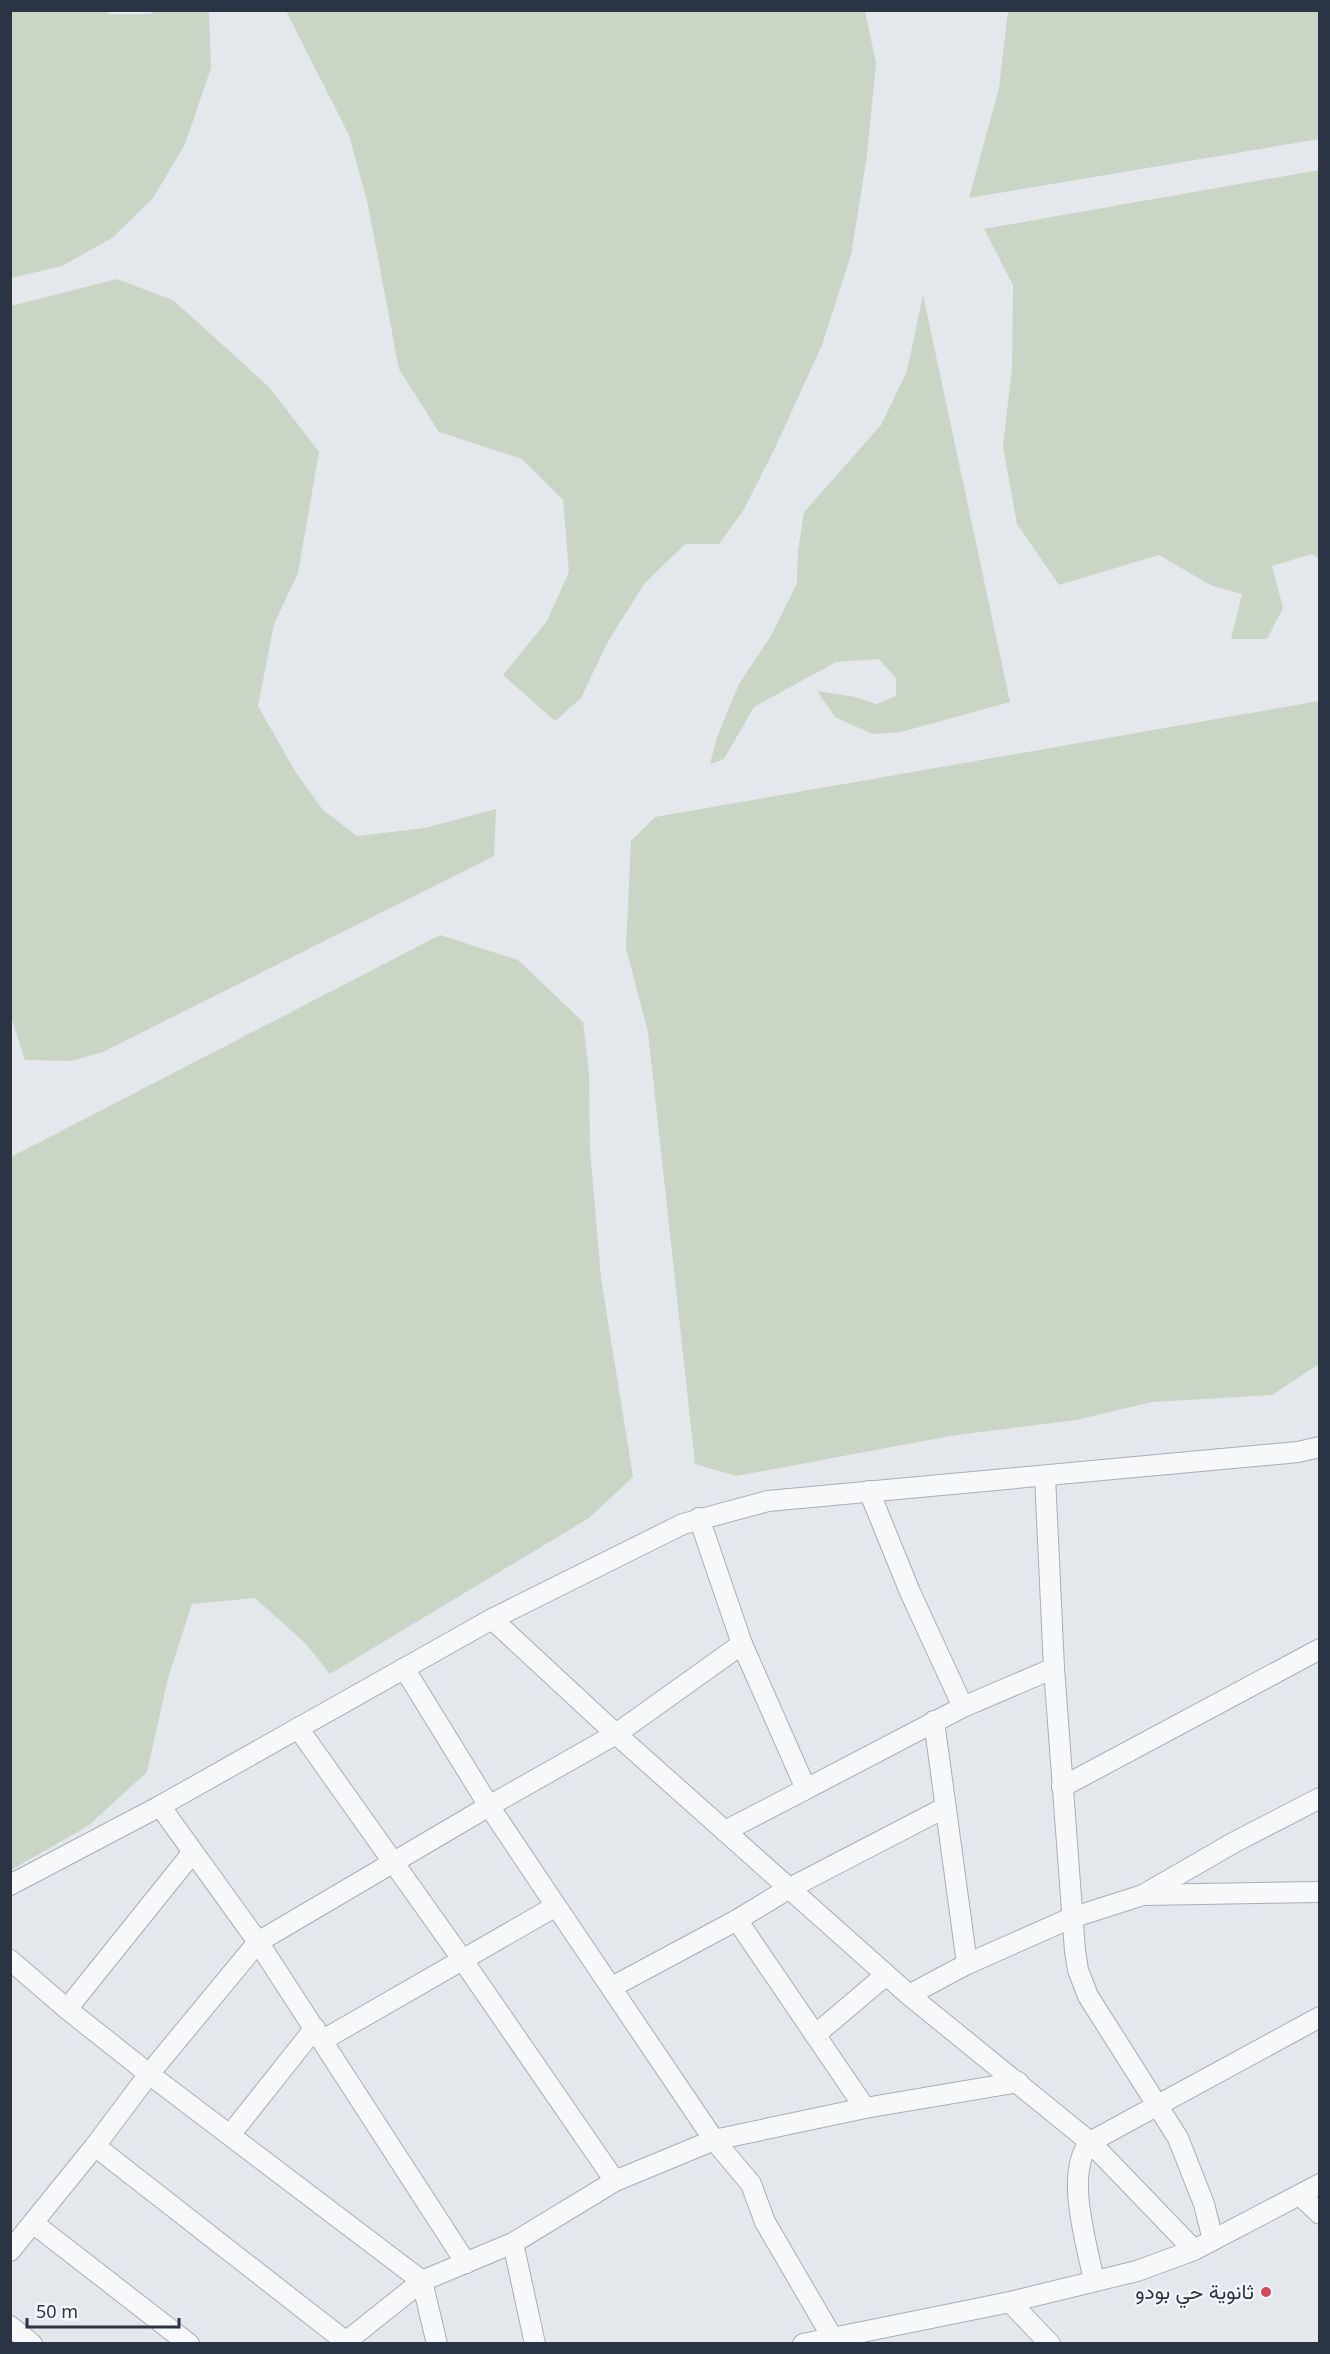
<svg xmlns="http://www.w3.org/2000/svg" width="1330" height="2354" viewBox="0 0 1330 2354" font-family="'Noto Sans',Vazirmatn,sans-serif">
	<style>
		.green { fill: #c9d6c5 }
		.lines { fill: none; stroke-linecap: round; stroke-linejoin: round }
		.minor-casing { stroke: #a9aeb7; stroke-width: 22 }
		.minor { stroke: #f7f8fa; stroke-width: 20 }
		.poi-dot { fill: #d1495b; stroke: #f4f6f9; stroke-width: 2 }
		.labels { text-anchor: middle; stroke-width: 4.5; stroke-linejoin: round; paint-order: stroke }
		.poi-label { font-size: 21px; fill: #2b3445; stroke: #f4f6f9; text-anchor: end }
	</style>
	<rect width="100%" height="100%" fill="#e4e7ec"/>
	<g class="green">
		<polygon points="106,11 108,14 151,14 153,11 209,11 211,68 185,144 153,198 112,238 62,266 11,278 11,11"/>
		<polygon points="286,11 865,11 876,63 867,156 851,255 822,345 775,448 743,511 719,544 685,544 644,584 607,643 581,698 555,721 503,675 547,621 569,572 563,500 522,459 439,432 399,369 368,205 349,135"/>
		<polygon points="1008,11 1319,11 1319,139 969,198 999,88"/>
		<polygon points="1319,170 1319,559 1312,554 1272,566 1283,608 1267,639 1231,639 1242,594 1212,586 1159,555 1059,585 1017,524 1003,446 1012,367 1013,285 984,229"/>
		<polygon points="117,279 173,300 270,388 319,452 298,573 274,624 258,706 295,771 323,810 357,836 425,828 496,809 494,856 103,1052 71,1061 25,1060 10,1014 11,306"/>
		<polygon points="923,295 1010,702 901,732 872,734 835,717 817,691 850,696 877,704 896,696 896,678 879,659 836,662 754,707 724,759 710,764 717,737 739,684 771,636 797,583 798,551 804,512 881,425 907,371"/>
		<polygon points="1319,701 1319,1364 1272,1395 1152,1402 1076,1420 950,1436 736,1476 695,1464 648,1032 626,948 631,841 655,817"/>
		<polygon points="440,935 518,960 583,1022 589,1073 590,1149 601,1278 633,1477 589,1518 330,1674 306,1644 255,1598 192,1604 168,1678 147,1772 88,1826 11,1870 11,1157"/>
	</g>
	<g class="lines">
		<g class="minor-casing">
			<g id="minor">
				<polyline points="869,1491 910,1592 963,1707"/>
				<polyline points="699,1518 742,1644 806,1789 963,1707 1054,1668 1045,1476"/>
				<polyline points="492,1619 616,1734 909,1995 1090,2142 1194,2250"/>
				<polyline points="404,1668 489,1806 556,1906 714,2140 751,2184 765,2222 832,2337 839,2344"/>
				<polyline points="1054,1668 1075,1951 1078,1970 1088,1996 1178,2138 1204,2204 1213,2240"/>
				<polyline points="298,1728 462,1959 615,2181"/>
				<polyline points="1062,1787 1320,1649"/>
				<polyline points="160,1806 258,1942 466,2263"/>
				<polyline points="725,1831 806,1789"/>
				<polyline points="193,1852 67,2009 149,2074 422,2281 437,2344"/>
				<polyline points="10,1885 160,1806 492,1619 683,1524 768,1501 1298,1452 1320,1447"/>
				<polyline points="1143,1895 1233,1843 1320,1798"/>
				<polyline points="737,1920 865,2108"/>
				<polyline points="10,1960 67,2009"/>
				<polyline points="967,1964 1071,1918 1143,1895 1320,1892"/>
				<polyline points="612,1987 737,1920 788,1889 944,1808"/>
				<polyline points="909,1995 967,1964 934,1721"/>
				<polyline points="815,2035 886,1975"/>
				<polyline points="323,2040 556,1906"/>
				<polyline points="230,2135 315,2028"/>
				<polyline points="95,2146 345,2341"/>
				<polyline points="1300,2195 1320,2214"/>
				<polyline points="33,2223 189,2344"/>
				<polyline points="513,2243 535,2344"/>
				<polyline points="10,2251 95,2146 149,2074 258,1942 489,1806 616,1734 742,1644"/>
				<path d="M 1094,2281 C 1087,2244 1064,2173 1090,2142 L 1320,2017"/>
				<polyline points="1010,2302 1050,2344"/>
				<polyline points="10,2326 32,2344"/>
				<polyline points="343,2344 422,2281 513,2243 615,2181 714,2140 865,2108 1018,2082"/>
				<polyline points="803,2344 1010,2302 1137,2271 1194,2250 1320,2184"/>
			</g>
		</g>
		<use href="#minor" class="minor"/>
	</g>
	<circle class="poi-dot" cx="1266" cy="2292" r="6"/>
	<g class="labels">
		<g class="poi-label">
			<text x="1254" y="2299">ثانوية حي بودو</text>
		</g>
	</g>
	<rect width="1330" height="2354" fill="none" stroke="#2b3445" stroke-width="24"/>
	<path d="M27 2318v9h152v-9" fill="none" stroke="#2b3445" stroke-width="3"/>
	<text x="36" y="2318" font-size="18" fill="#2b3445" stroke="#f4f6f9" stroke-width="4.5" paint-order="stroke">50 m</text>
</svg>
